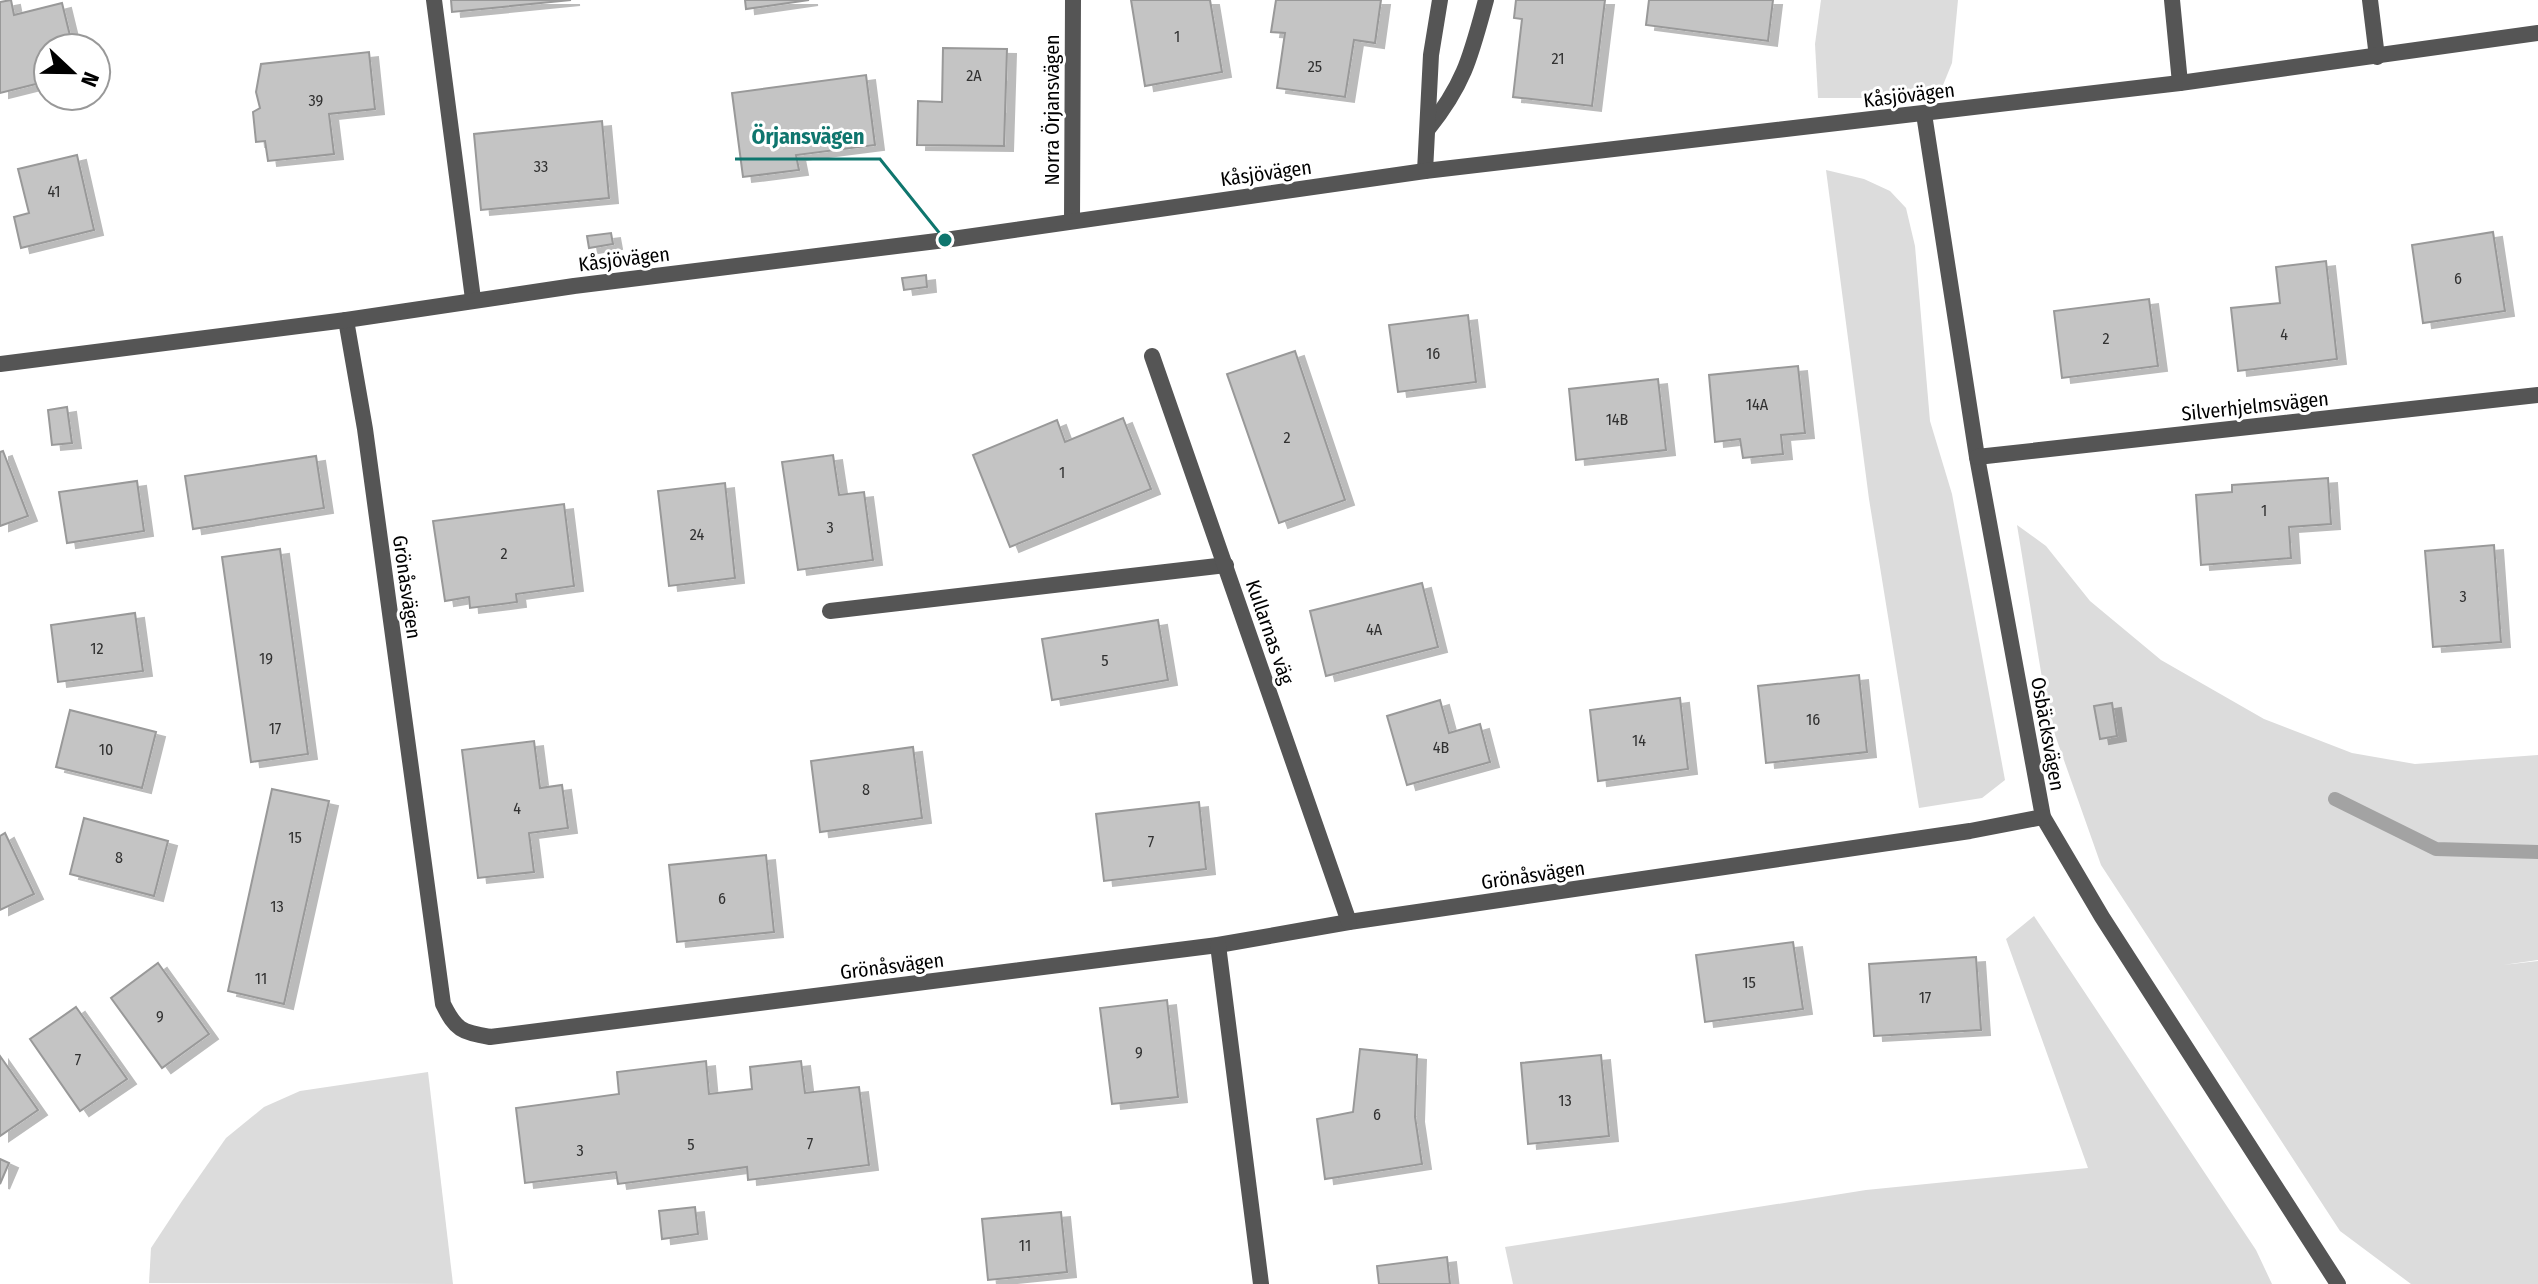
<svg xmlns="http://www.w3.org/2000/svg" width="2538" height="1284" viewBox="0 0 2538 1284" font-family="'Fira Sans Condensed',sans-serif">
	<style>
		.green { fill: #dcdcdc }
		.lines { fill: none; stroke-linecap: round; stroke-linejoin: round }
		.stream { stroke: #a3a3a3; stroke-width: 14 }
		.building { fill: #c4c4c4; stroke: #999; stroke-width: 2; filter: url(#shadow) }
		.lane { stroke: #555; stroke-width: 16 }
		.street { stroke: #555; stroke-width: 16 }
		.labels { text-anchor: middle; stroke-width: 6; stroke-linejoin: round; paint-order: stroke }
		.number-label { font-size: 16px; fill: #313131 }
		.street-label { font-size: 20px; fill: #000; stroke: #fff }
		.leader { fill: none; stroke: #0f766e; stroke-width: 3 }
		.callout-dot { fill: #0f766e; stroke: #fff; stroke-width: 3 }
		.callout-label { font-size: 22px; text-anchor: middle; font-weight: bold; fill: #0f766e; stroke: #fff; stroke-width: 6; stroke-linejoin: round; paint-order: stroke }
	</style>
	<defs>
		<filter id="shadow"><feDropShadow dx="9" dy="5" stdDeviation="0" flood-color="#0004"/></filter>
	</defs>
	<rect width="100%" height="100%" fill="#fff"/>
	<g class="green">
		<polygon points="1821,0 1958,0 1952,63 1941,90 1913,98 1818,98 1815,44"/>
		<polygon points="1826,170 1864,179 1890,191 1906,208 1915,246 1930,421 1952,494 2005,780 1982,798 1919,808 1869,499"/>
		<polygon points="2017,525 2046,546 2090,601 2161,660 2264,719 2352,753 2415,764 2538,755 2538,960 2503,965 2538,961 2538,1284 2411,1284 2340,1231 2101,865 2048,715"/>
		<polygon points="2034,916 2256,1250 2272,1284 1513,1284 1505,1247 1866,1190 2088,1168 2006,939"/>
		<polygon points="428,1072 453,1284 149,1283 151,1248 182,1201 226,1138 264,1107 300,1091"/>
	</g>
	<g class="lines">
		<polyline class="stream" points="2335,799 2436,849 2538,852"/>
	</g>
	<g class="building">
		<polygon points="11,0 14,15 62,3 73,48 48,48 48,81 0,93 0,2"/>
		<polygon points="451,0 571,0 452,12"/>
		<polygon points="745,0 809,0 746,9"/>
		<polygon points="1131,0 1210,0 1222,72 1145,86"/>
		<polygon points="1276,0 1381,0 1375,43 1354,40 1345,97 1277,88 1285,33 1271,32"/>
		<polygon points="1516,0 1605,0 1592,106 1513,97 1522,19 1514,18"/>
		<polygon points="1649,0 1773,0 1768,41 1646,25"/>
		<polygon points="943,48 1007,49 1004,146 917,145 918,101 942,102"/>
		<polygon points="369,52 375,109 329,114 334,154 268,161 265,141 256,142 253,112 260,108 256,92 261,64"/>
		<polygon points="866,75 875,145 796,155 799,170 743,177 732,93"/>
		<polygon points="602,121 609,198 481,210 474,134"/>
		<polygon points="77,155 94,230 21,248 14,217 29,213 18,169"/>
		<polygon points="2493,232 2505,311 2423,323 2412,245"/>
		<polygon points="611,233 613,244 589,248 587,236"/>
		<polygon points="2326,261 2337,359 2238,371 2231,308 2280,303 2276,267"/>
		<polygon points="926,275 927,287 904,290 902,278"/>
		<polygon points="2149,299 2158,366 2062,378 2054,311"/>
		<polygon points="1468,315 1476,382 1398,392 1389,325"/>
		<polygon points="1295,351 1345,500 1279,523 1227,374"/>
		<polygon points="1798,366 1805,433 1781,435 1783,454 1743,458 1740,439 1715,442 1709,375"/>
		<polygon points="1658,379 1666,450 1576,460 1569,389"/>
		<polygon points="67,407 72,443 52,445 48,410"/>
		<polygon points="1123,418 1151,489 1010,547 973,455 1057,420 1065,442"/>
		<polygon points="3,451 28,516 0,526 0,452"/>
		<polygon points="833,455 839,495 864,492 873,560 798,570 782,462"/>
		<polygon points="316,456 324,508 193,529 185,476"/>
		<polygon points="2328,478 2331,524 2289,527 2291,558 2201,565 2196,495 2232,492 2232,485"/>
		<polygon points="137,481 144,531 67,543 59,492"/>
		<polygon points="725,483 735,578 669,586 658,491"/>
		<polygon points="564,504 574,586 516,594 517,602 470,608 469,597 445,601 433,521"/>
		<polygon points="2494,545 2501,642 2433,647 2425,551"/>
		<polygon points="280,549 308,754 251,762 222,557"/>
		<polygon points="1422,583 1438,647 1326,676 1310,611"/>
		<polygon points="135,613 143,671 58,682 51,625"/>
		<polygon points="1158,620 1168,680 1052,700 1042,639"/>
		<polygon points="1859,675 1867,752 1766,763 1758,686"/>
		<polygon points="1680,698 1688,769 1598,781 1590,710"/>
		<polygon points="1440,700 1449,733 1480,724 1490,762 1407,785 1387,716"/>
		<polygon points="2112,703 2117,736 2100,739 2094,706"/>
		<polygon points="70,710 156,732 142,788 56,767"/>
		<polygon points="534,741 540,788 562,785 568,828 529,833 534,872 478,878 462,750"/>
		<polygon points="913,747 922,818 820,832 811,761"/>
		<polygon points="272,789 329,801 284,1004 228,991"/>
		<polygon points="1199,802 1206,869 1104,881 1096,814"/>
		<polygon points="84,818 168,841 154,896 70,874"/>
		<polygon points="5,833 34,894 0,910 0,836"/>
		<polygon points="766,855 774,932 677,942 669,865"/>
		<polygon points="1793,942 1803,1009 1705,1022 1696,955"/>
		<polygon points="1976,957 1981,1030 1874,1036 1869,964"/>
		<polygon points="158,963 209,1034 162,1068 111,998"/>
		<polygon points="1167,1000 1178,1097 1112,1104 1100,1008"/>
		<polygon points="76,1007 127,1079 80,1111 30,1039"/>
		<polygon points="1360,1049 1417,1055 1415,1117 1422,1164 1325,1179 1317,1119 1353,1112"/>
		<polygon points="1601,1055 1609,1136 1528,1144 1521,1063"/>
		<polygon points="0,1056 38,1110 0,1136"/>
		<polygon points="706,1061 709,1094 752,1089 750,1067 801,1061 805,1093 859,1087 869,1165 748,1180 747,1167 618,1184 616,1172 525,1183 516,1108 619,1094 617,1072"/>
		<polygon points="0,1159 9,1163 0,1184"/>
		<polygon points="695,1207 698,1234 662,1239 659,1211"/>
		<polygon points="1061,1212 1067,1272 988,1280 982,1219"/>
		<polygon points="1447,1257 1450,1284 1379,1284 1377,1266"/>
	</g>
	<g class="lines">
		<g class="lane">
			<polyline points="434,0 473,299"/>
			<polyline points="2172,0 2180,83"/>
			<polyline points="2370,0 2377,57"/>
			<path d="M 1428,129 C 1465,83 1471,55 1486,0"/>
			<polyline points="1425,171 1431,55 1440,0"/>
			<polyline points="830,611 1226,565"/>
		</g>
		<g class="street">
			<polyline points="1924,114 1977,457 2043,817 2102,917 2338,1284"/>
			<polyline points="1072,220 1073,0"/>
			<path d="M 346,320 L 365,429 L 443,1004 C 456,1030 461,1032 490,1037 L 1218,945 L 1349,922 L 1970,831 L 2043,817"/>
			<polyline points="1152,356 1349,922"/>
			<polyline points="0,364 346,320 574,286 945,240 1425,171 2180,83 2538,33"/>
			<polyline points="1977,457 2538,395"/>
			<polyline points="1218,945 1261,1284"/>
		</g>
	</g>
	<g class="labels">
		<g class="number-label">
			<text x="1177" y="42">1</text>
			<text x="1558" y="64">21</text>
			<text x="1315" y="72">25</text>
			<text x="974" y="81">2A</text>
			<text x="316" y="106">39</text>
			<text x="541" y="172">33</text>
			<text x="54" y="197">41</text>
			<text x="2458" y="284">6</text>
			<text x="2284" y="340">4</text>
			<text x="2106" y="344">2</text>
			<text x="1433" y="359">16</text>
			<text x="1757" y="410">14A</text>
			<text x="1617" y="425">14B</text>
			<text x="1287" y="443">2</text>
			<text x="1062" y="478">1</text>
			<text x="2264" y="516">1</text>
			<text x="830" y="533">3</text>
			<text x="697" y="540">24</text>
			<text x="504" y="559">2</text>
			<text x="2463" y="602">3</text>
			<text x="1374" y="635">4A</text>
			<text x="97" y="654">12</text>
			<text x="266" y="664">19</text>
			<text x="1105" y="666">5</text>
			<text x="1813" y="725">16</text>
			<text x="275" y="734">17</text>
			<text x="1639" y="746">14</text>
			<text x="1441" y="753">4B</text>
			<text x="106" y="755">10</text>
			<text x="866" y="795">8</text>
			<text x="517" y="814">4</text>
			<text x="295" y="843">15</text>
			<text x="1151" y="847">7</text>
			<text x="119" y="863">8</text>
			<text x="722" y="904">6</text>
			<text x="277" y="912">13</text>
			<text x="261" y="984">11</text>
			<text x="1749" y="988">15</text>
			<text x="1925" y="1003">17</text>
			<text x="160" y="1022">9</text>
			<text x="1139" y="1058">9</text>
			<text x="78" y="1065">7</text>
			<text x="1565" y="1106">13</text>
			<text x="1377" y="1120">6</text>
			<text x="810" y="1149">7</text>
			<text x="691" y="1150">5</text>
			<text x="580" y="1156">3</text>
			<text x="1025" y="1251">11</text>
		</g>
		<g class="street-label">
			<text transform="translate(1909 95) rotate(-7)" y="7">Kåsjövägen</text>
			<text transform="translate(1052 110) rotate(-90)" y="7">Norra Örjansvägen</text>
			<text transform="translate(1266 173) rotate(-8)" y="7">Kåsjövägen</text>
			<text transform="translate(624 259) rotate(-7)" y="7">Kåsjövägen</text>
			<text transform="translate(2255 406) rotate(-6)" y="7">Silverhjelmsvägen</text>
			<text transform="translate(407 587) rotate(82)" y="7">Grönåsvägen</text>
			<text transform="translate(1270 632) rotate(71)" y="7">Kullarnas väg</text>
			<text transform="translate(2048 734) rotate(80)" y="7">Osbäcksvägen</text>
			<text transform="translate(1533 875) rotate(-8)" y="7">Grönåsvägen</text>
			<text transform="translate(892 966) rotate(-7)" y="7">Grönåsvägen</text>
		</g>
	</g>
	<path class="leader" d="M945 240L880 159H735"/>
	<circle class="callout-dot" cx="945" cy="240" r="8"/>
	<g class="callout-label">
		<text x="808" y="144">Örjansvägen</text>
	</g>
	<g transform="translate(72 72) rotate(112)"><circle r="38" fill="#ffffff" stroke="#999999" stroke-width="2"/>
	<path d="M0-6L14 30L0 20L-14 30Z" fill="#000000"/>
	<text y="-12" font-size="22" font-weight="bold" text-anchor="middle" fill="#000000">N</text>
	</g>
</svg>
